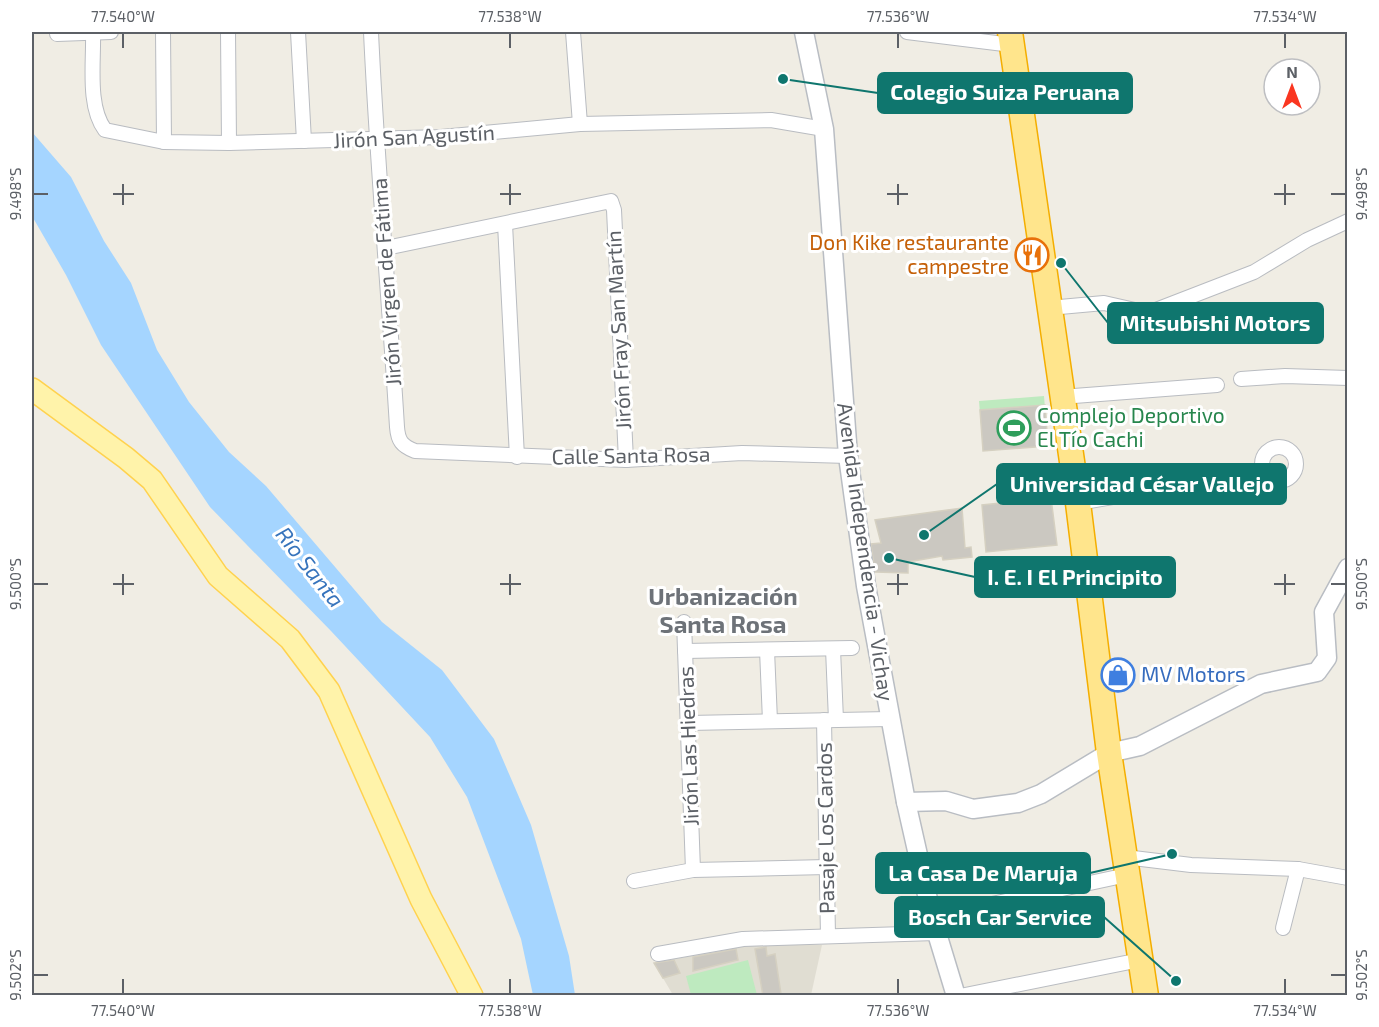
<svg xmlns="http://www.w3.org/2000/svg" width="1379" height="1027" viewBox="0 0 1379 1027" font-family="'Exo 2',sans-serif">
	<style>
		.education { fill: #e0ddd2 }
		.green { fill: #beeabf }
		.water { fill: #a5d5ff }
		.building { fill: #cbc8c1; stroke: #d5d0c1; stroke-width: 1.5 }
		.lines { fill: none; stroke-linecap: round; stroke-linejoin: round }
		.street-casing { stroke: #b9bcc1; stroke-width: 16 }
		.secondary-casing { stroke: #b9bdc3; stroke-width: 21 }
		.primary-casing { stroke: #ffd24e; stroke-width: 24 }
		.highway-casing { stroke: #f4ae00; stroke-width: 27 }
		.street { stroke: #fff; stroke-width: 14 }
		.secondary { stroke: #fff; stroke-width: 18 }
		.primary { stroke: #fff3aa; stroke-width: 21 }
		.highway { stroke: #ffe58c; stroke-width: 24 }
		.ticks { fill: none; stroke: #5c6066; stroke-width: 2 }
		.labels { text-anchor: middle; stroke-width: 6; stroke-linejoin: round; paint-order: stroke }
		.street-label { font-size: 21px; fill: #5c6066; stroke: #fff }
		.food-label { font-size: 21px; fill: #c56008; stroke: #fff; text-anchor: end }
		.leisure-label { font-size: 21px; fill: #27864d; stroke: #fff; text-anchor: start }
		.shop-label { font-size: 21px; fill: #366cbe; stroke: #fff; text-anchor: start }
		.water-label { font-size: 22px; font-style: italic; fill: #3774bc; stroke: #fff }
		.quarter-label { font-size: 24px; font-weight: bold; fill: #6d7278; stroke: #fff }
		.leader { fill: none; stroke: #0f766e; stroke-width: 2 }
		.callout-dot { fill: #0f766e; stroke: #fff; stroke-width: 2 }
		.callout { fill: #0f766e; stroke: #0f766e; stroke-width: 2 }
		.callout-label { font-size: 22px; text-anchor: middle; font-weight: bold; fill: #fff }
		.neatline { fill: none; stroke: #5c6066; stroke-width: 2 }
		.ticks-label { font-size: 15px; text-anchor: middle; fill: #5c6066 }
	</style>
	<rect width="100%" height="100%" fill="#f0ede4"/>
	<polygon class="education" points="754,944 822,945 811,995 673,995 654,963"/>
	<g class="green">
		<polygon points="1044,396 1048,446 983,451 979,401"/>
		<polygon points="748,960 757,995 691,995 686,976"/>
	</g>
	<polygon class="water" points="32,132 71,177 104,241 131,283 157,350 189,402 229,452 266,486 382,622 442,670 494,739 531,825 569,956 575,995 533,995 521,939 467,797 430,737 331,631 210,507 101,345 66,275 32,216"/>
	<g class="building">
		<polygon points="1045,405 1048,446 983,451 980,410"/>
		<polygon points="1051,498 1057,545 986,552 982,505"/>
		<polygon points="962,508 965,548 971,547 972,557 943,560 942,556 908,562 908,573 875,572 871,544 881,543 875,520"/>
		<polygon points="766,947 767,956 775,954 781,994 763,996 755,949"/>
		<polygon points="736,949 738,960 693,971 693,957"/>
		<polygon points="674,960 680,973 663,978 654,963"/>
	</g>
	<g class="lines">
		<g class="street-casing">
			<g id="street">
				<path d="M 93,32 C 94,62 87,106 105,130 L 164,142 L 229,143 L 441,137 L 580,124 L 771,120 L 824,129"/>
				<polyline points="163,32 164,142"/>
				<polyline points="228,32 229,143"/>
				<polyline points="298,32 304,141"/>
				<path d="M 371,32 C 377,164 389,295 397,427 C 398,441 402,446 415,451 L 626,460 L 742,453 L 848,456"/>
				<polyline points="573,32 580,124"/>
				<polyline points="907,32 1012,45"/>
				<polyline points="57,34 111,32"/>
				<polyline points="505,224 517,457"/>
				<polyline points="386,248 611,201 614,210 626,460"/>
				<polyline points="1049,308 1104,303 1148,313 1254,272 1307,240 1348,221"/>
				<polyline points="1241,379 1285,376 1348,378"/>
				<polyline points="1061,397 1217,385"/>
				<circle cx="1279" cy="464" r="17"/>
				<polyline points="1078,503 1263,471"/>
				<polyline points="684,622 693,870"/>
				<polyline points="833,649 836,720"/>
				<polyline points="767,650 770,721"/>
				<polyline points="685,651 852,648"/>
				<polyline points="824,720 828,936"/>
				<polyline points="689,723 889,719"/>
				<polyline points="1125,857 1191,865 1298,869 1348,878"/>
				<polyline points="634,881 693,870 827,867"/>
				<polyline points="932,917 1127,875"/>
				<polyline points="1283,928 1298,869"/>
				<polyline points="658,954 743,939 936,933"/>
				<polyline points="960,996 1140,960"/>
			</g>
		</g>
		<g class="secondary-casing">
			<g id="secondary">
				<polyline points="804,32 824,129 848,456 866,586 906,802 932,917 956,996"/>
				<polyline points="906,802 946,801 973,809 1018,803 1041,794 1109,753 1140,746 1261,684 1317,672 1327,658 1324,612 1348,568"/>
			</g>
		</g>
		<g class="primary-casing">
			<polyline id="primary" points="32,389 126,458 152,480 218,576 290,639 329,691 421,899 472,996"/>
		</g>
		<g class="highway-casing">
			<polyline id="highway" points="1010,32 1078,503 1109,753 1146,996"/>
		</g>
		<use href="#street" class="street"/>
		<use href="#secondary" class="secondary"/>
		<use href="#primary" class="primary"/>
		<use href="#highway" class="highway"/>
	</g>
	<path class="ticks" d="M 123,33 L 123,48M 510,33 L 510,48M 898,33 L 898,48M 1285,33 L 1285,48M 123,184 L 123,205M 510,184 L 510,205M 898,184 L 898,205M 1285,184 L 1285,205M 33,194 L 48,194M 113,194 L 134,194M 500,194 L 521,194M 887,194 L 908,194M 1274,194 L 1295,194M 1331,194 L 1346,194M 123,574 L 123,595M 510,574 L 510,595M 898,574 L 898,595M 1285,574 L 1285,595M 33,584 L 48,584M 113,584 L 134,584M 500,584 L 521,584M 887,584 L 908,584M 1274,584 L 1295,584M 1331,584 L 1346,584M 33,975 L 48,975M 1331,975 L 1346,975M 123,979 L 123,994M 510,979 L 510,994M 898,979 L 898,994M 1285,979 L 1285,994"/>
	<defs>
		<g id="restaurant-ring" transform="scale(1.725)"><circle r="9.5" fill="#fff" stroke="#e8710a" stroke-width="1.5"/><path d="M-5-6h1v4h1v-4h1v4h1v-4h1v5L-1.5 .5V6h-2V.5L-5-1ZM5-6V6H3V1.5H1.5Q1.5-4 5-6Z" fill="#e8710a"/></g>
		<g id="stadium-ring" transform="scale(1.725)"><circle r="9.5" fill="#fff" stroke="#2e9e5b" stroke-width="1.5"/><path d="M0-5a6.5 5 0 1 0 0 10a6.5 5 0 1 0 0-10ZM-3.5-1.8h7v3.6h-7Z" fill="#2e9e5b"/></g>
		<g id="shop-ring" transform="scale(1.725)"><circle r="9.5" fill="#fff" stroke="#3f7fe0" stroke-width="1.5"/><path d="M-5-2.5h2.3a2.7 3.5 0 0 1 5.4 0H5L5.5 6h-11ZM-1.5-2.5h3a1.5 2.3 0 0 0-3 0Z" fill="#3f7fe0"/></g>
	</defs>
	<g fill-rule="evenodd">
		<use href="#restaurant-ring" x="1032" y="255"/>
		<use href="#stadium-ring" x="1014" y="428"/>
		<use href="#shop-ring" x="1118" y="675"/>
	</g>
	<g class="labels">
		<g class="street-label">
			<text transform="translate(414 137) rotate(-3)" y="7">Jirón San Agustín</text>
			<text transform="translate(387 282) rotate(-94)" y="7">Jirón Virgen de Fátima</text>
			<text transform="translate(619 330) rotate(-93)" y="7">Jirón Fray San Martín</text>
			<text transform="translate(631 456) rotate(-1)" y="7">Calle Santa Rosa</text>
			<text transform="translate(865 552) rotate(82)" y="7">Avenida Independencia - Vichay</text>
			<text transform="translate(689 746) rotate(-92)" y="7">Jirón Las Hiedras</text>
			<text transform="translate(826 828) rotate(-91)" y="7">Pasaje Los Cardos</text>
		</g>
		<g class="food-label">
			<text x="1009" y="250">Don Kike restaurante<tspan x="1009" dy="24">campestre</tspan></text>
		</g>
		<g class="leisure-label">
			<text x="1037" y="423">Complejo Deportivo<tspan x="1037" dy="24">El Tío Cachi</tspan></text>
		</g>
		<g class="shop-label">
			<text x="1141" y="682">MV Motors</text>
		</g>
		<g class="water-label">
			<text transform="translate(310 567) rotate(52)" y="8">Río Santa</text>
		</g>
		<g class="quarter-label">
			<text x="723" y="605">Urbanización<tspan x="723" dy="28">Santa Rosa</tspan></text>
		</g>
	</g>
	<path class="leader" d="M783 79L878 93M1061 263L1108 323M924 535L997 484M889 558L975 577M1172 854L1090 873M1176 981L1104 917"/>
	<g class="callout-dot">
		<circle cx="783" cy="79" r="6"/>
		<circle cx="1061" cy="263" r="6"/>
		<circle cx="924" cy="535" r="6"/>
		<circle cx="889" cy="558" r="6"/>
		<circle cx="1172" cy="854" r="6"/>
		<circle cx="1176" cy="981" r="6"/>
	</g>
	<g class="callout">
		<rect x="878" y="73" width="254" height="40" rx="6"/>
		<rect x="1108" y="303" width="215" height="40" rx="6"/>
		<rect x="997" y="464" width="289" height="40" rx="6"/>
		<rect x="975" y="557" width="200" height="40" rx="6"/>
		<rect x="876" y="853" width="214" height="40" rx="6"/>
		<rect x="895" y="897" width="209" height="40" rx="6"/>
	</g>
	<g class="callout-label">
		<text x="1005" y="100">Colegio Suiza Peruana</text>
		<text x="1215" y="331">Mitsubishi Motors</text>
		<text x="1142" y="492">Universidad César Vallejo</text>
		<text x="1075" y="585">I. E. I El Principito</text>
		<text x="983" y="881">La Casa De Maruja</text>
		<text x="1000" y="925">Bosch Car Service</text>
	</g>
	<rect width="1379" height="1027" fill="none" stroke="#ffffff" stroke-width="66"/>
	<g transform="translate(1292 87)"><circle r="28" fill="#ffffff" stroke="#bebfc2" stroke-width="1.5"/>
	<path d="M0-4.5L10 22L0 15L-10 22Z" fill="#fa3620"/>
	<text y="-9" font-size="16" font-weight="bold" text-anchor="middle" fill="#5c6066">N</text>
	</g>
	<rect x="33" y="33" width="1313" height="961" class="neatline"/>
	<g class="ticks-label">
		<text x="123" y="22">77.540°W</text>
		<text x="510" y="22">77.538°W</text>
		<text x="898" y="22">77.536°W</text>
		<text x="1285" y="22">77.534°W</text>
		<text transform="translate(16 194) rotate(-90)" y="5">9.498°S</text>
		<text transform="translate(1362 194) rotate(-90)" y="5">9.498°S</text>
		<text transform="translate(16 584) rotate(-90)" y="5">9.500°S</text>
		<text transform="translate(1362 584) rotate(-90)" y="5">9.500°S</text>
		<text transform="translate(16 975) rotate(-90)" y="5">9.502°S</text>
		<text transform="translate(1362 975) rotate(-90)" y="5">9.502°S</text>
		<text x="123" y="1016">77.540°W</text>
		<text x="510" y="1016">77.538°W</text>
		<text x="898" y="1016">77.536°W</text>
		<text x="1285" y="1016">77.534°W</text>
	</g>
</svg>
